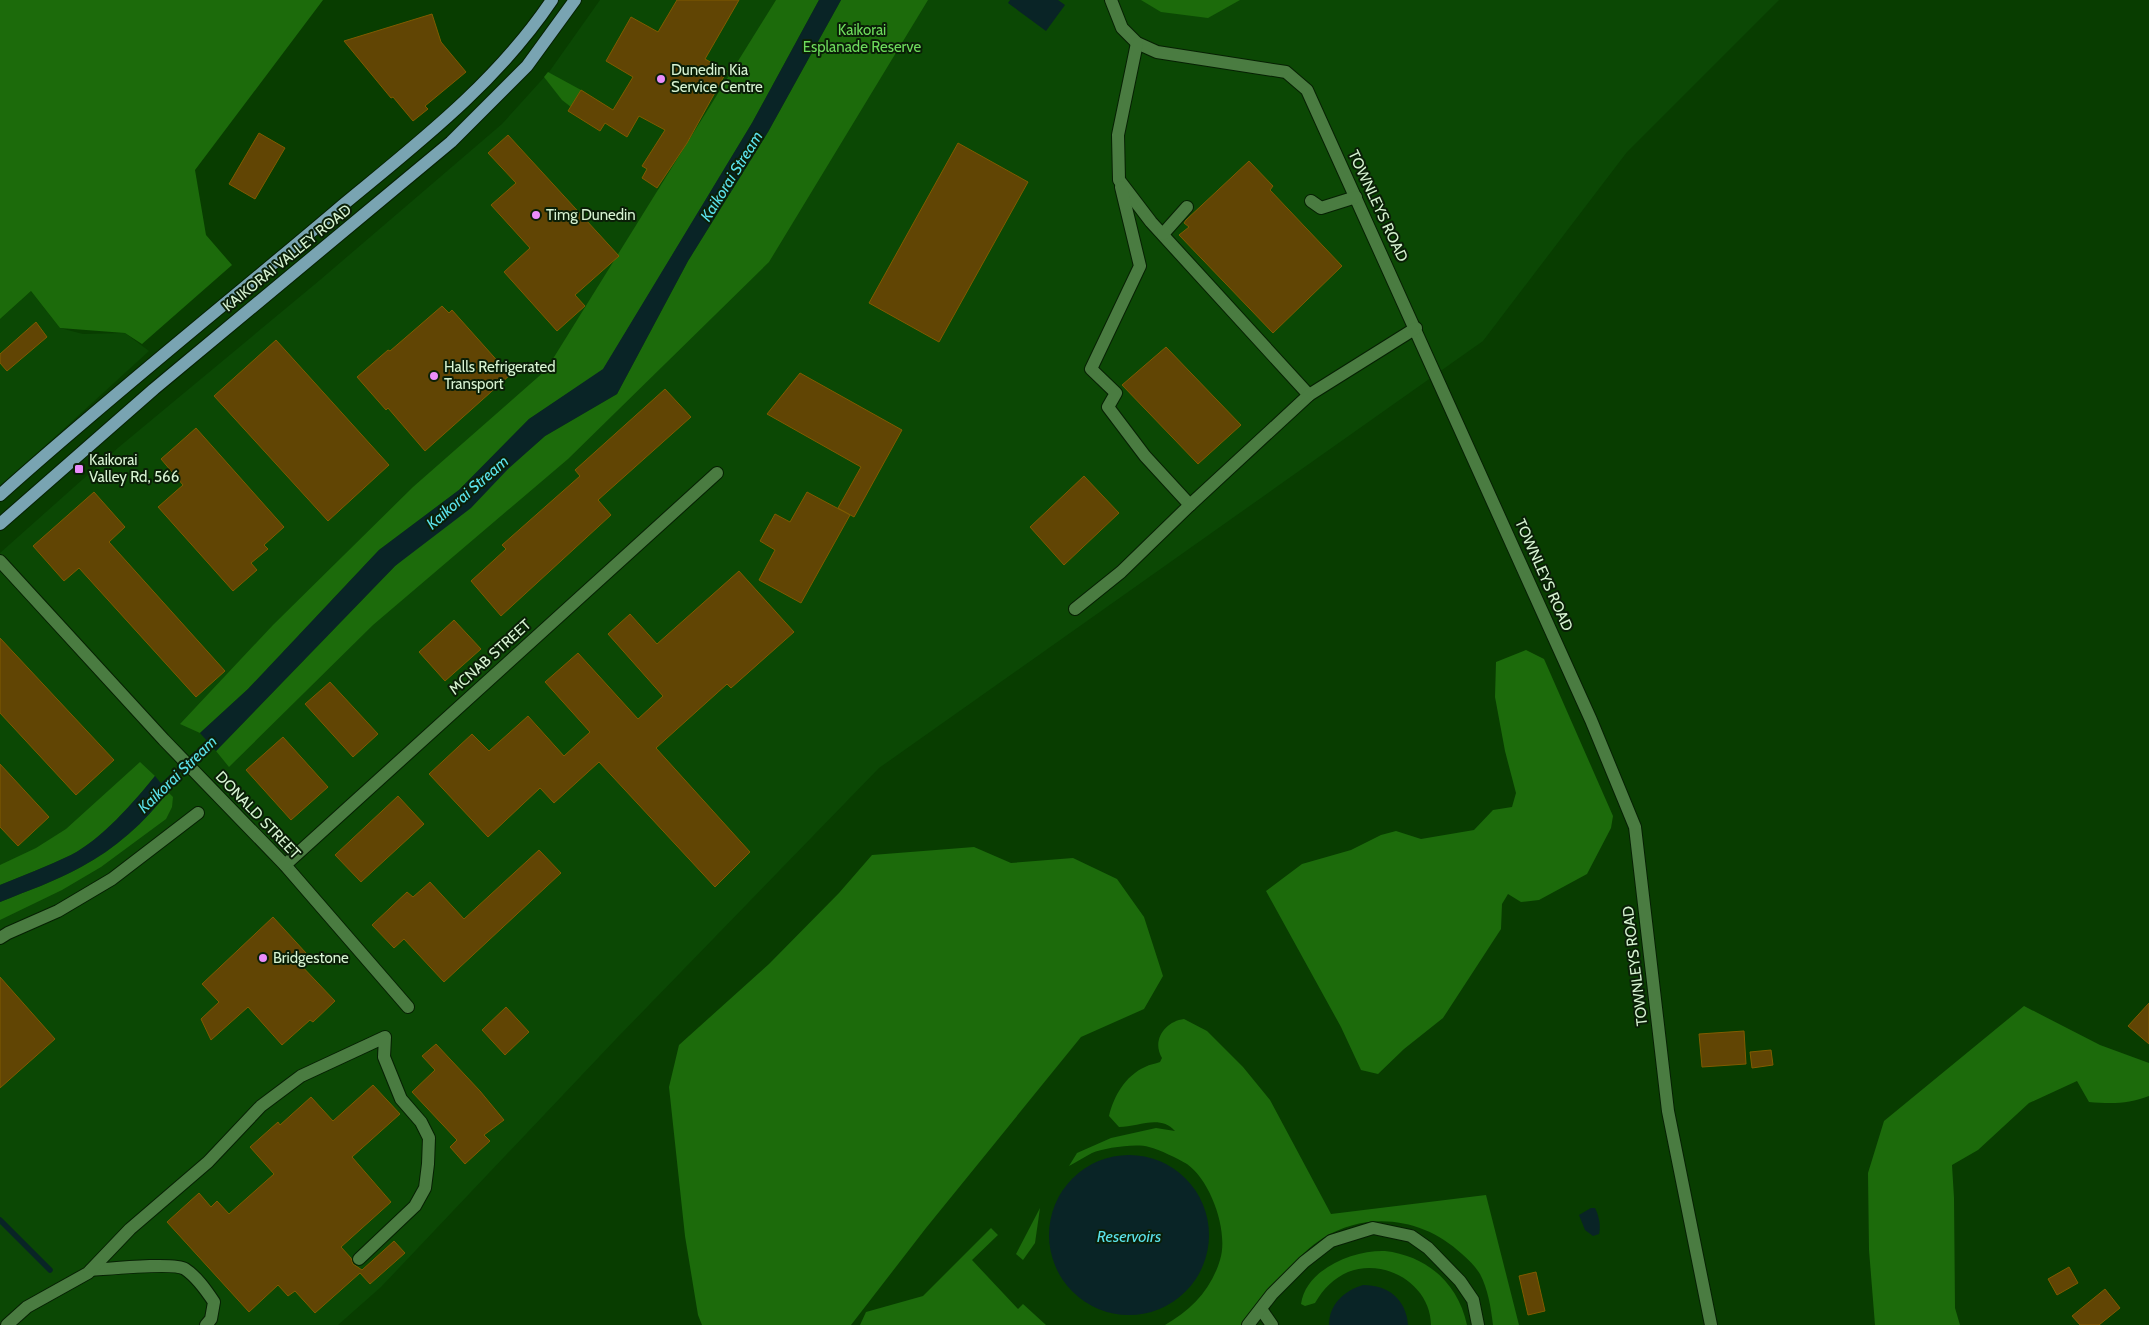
<svg xmlns="http://www.w3.org/2000/svg" width="2149" height="1325" viewBox="0 0 2149 1325" font-family="Cabin,sans-serif">
	<style>
		.built { fill: #0b4804 }
		.green { fill: #1c6b0b }
		.water { fill: #092426 }
		.lines { fill: none; stroke-linecap: round; stroke-linejoin: round }
		.stream { stroke: #092426; stroke-width: 5.5 }
		.building { fill: #614504; stroke: #805b00 }
		.minor-casing { stroke: #062003; stroke-width: 14 }
		.major-casing { stroke: #062003; stroke-width: 14 }
		.minor { stroke: #4a7c41; stroke-width: 12 }
		.major { stroke: #79a4b2; stroke-width: 12 }
		.poi-dot { fill: #ea8dfc; stroke: #0a1f07; stroke-width: 2 }
		.labels { text-anchor: middle; stroke-width: 4; stroke-linejoin: round; paint-order: stroke }
		.park-label { font-size: 15px; fill: #6edb5c; stroke: #0a1f07 }
		.poi-label { font-size: 15px; fill: #d7f3d2; stroke: #0a1f07; text-anchor: start }
		.street-label { font-size: 15px; fill: #d7f3d2; stroke: #0a1f07 }
		.water-label { font-size: 16px; font-style: italic; fill: #5be2eb; stroke: #0a1f07 }
	</style>
	<rect width="100%" height="100%" fill="#083d00"/>
	<g class="built">
		<polygon points="600,0 1779,0 1627,152 1483,341 879,768 616,1039 381,1287 338,1325 0,1325 0,553 119,447 320,280 502,124 549,72"/>
		<polygon points="31,291 60,328 83,334 125,333 149,351 0,487 0,319"/>
	</g>
	<g class="green">
		<polygon points="0,0 323,0 195,170 206,235 232,265 142,344 125,333 60,328 31,291 0,319"/>
		<polygon points="776,0 819,0 752,123 603,370 529,419 459,490 379,550 248,689 200,733 180,724 273,625 413,487 546,370"/>
		<polygon points="841,0 928,0 769,262 568,459 373,625 229,767 216,751 395,566 545,436 617,394 688,261 768,132"/>
		<polygon points="1141,0 1240,0 1208,18 1161,12"/>
		<polygon points="548,72 581,90 571,107 562,100 544,77"/>
		<polygon points="1526,650 1544,659 1613,816 1611,828 1587,874 1539,900 1521,902 1508,894 1502,904 1501,929 1443,1018 1404,1049 1378,1074 1361,1070 1341,1027 1266,891 1302,864 1351,850 1381,835 1396,831 1421,839 1474,830 1493,810 1512,807 1516,793 1505,751 1495,697 1496,662"/>
		<path d="M 140,762 L 155,776 C 134,802 101,840 71,855 C 48,866 24,875 0,885 L 0,865 L 36,848 L 66,829 Z"/>
		<path d="M 168,792 L 173,797 L 172,807 L 166,819 L 101,867 L 62,890 L 0,920 L 0,902 C 27,891 56,881 81,867 C 115,849 145,822 168,792 Z"/>
		<polygon points="974,847 1011,863 1073,858 1117,879 1144,917 1163,976 1144,1009 1081,1037 926,1228 851,1325 702,1325 698,1315 685,1236 669,1087 679,1045 769,964 839,893 872,855"/>
		<path d="M 2024,1006 L 2100,1045 L 2149,1063 L 2149,1096 C 2129,1104 2111,1104 2089,1102 L 2077,1081 L 2029,1103 L 1978,1150 L 1952,1165 L 1954,1198 L 1955,1308 L 1960,1325 L 1875,1325 L 1869,1250 L 1868,1173 L 1884,1121 Z"/>
		<path d="M 1184,1019 L 1207,1031 L 1243,1067 L 1270,1100 L 1331,1214 L 1486,1195 L 1519,1325 L 1493,1325 C 1491,1308 1488,1289 1480,1274 C 1475,1266 1469,1260 1462,1254 C 1424,1218 1368,1210 1323,1238 C 1292,1258 1267,1297 1244,1325 L 1165,1325 C 1191,1310 1211,1290 1220,1260 C 1229,1232 1211,1181 1187,1164 C 1177,1158 1160,1150 1149,1147 C 1136,1143 1104,1148 1092,1153 C 1084,1157 1077,1162 1069,1166 L 1077,1153 L 1111,1138 L 1156,1128 L 1175,1131 C 1160,1114 1138,1127 1119,1127 L 1109,1116 C 1114,1096 1125,1076 1145,1067 C 1150,1064 1155,1064 1160,1062 L 1162,1058 C 1151,1040 1166,1021 1184,1019 Z"/>
		<polygon points="1040,1208 1035,1243 1023,1260 1016,1254"/>
		<polygon points="991,1228 998,1235 972,1260 1018,1309 1023,1304 1046,1325 860,1325 866,1312 923,1296"/>
		<path d="M 1385,1251 C 1427,1256 1458,1283 1467,1325 L 1431,1325 C 1431,1285 1385,1257 1348,1272 C 1334,1278 1323,1289 1315,1303 L 1305,1306 L 1301,1304 C 1306,1269 1353,1250 1385,1251 Z"/>
	</g>
	<g class="water">
		<polygon points="819,0 841,0 768,132 688,261 617,394 545,436 508,469 471,508 395,566 216,751 200,733 248,689 379,550 459,490 529,419 603,369 752,123"/>
		<polygon points="1010,0 1058,0 1065,5 1046,31 1008,3"/>
		<path d="M 155,776 L 168,792 C 145,822 115,849 81,867 C 56,881 27,891 0,902 L 0,885 C 24,875 48,866 71,855 C 101,840 134,802 155,776 Z"/>
		<circle cx="1129" cy="1235" r="80"/>
		<path d="M 1591,1208 L 1595,1208 C 1599,1216 1601,1226 1599,1234 L 1593,1236 L 1585,1230 L 1579,1215 Z"/>
		<path d="M 1363,1285 C 1388,1285 1406,1299 1408,1325 L 1329,1325 C 1329,1304 1344,1291 1363,1285 Z"/>
	</g>
	<g class="lines">
		<g class="stream">
			<polyline points="158,790 213,738"/>
			<polyline points="0,1220 50,1270"/>
		</g>
	</g>
	<g class="building">
		<polygon points="677,0 739,0 705,59 727,71 687,143 657,188 642,178 647,169 642,166 665,130 639,116 627,137 605,123 600,131 568,111 581,90 613,110 633,77 606,61 631,17 658,32"/>
		<polygon points="432,14 441,42 466,72 425,106 428,109 413,121 393,97 391,98 344,41"/>
		<polygon points="259,133 285,148 255,199 229,184"/>
		<polygon points="508,135 619,256 575,295 585,306 557,331 504,272 530,248 491,205 516,183 488,153"/>
		<polygon points="958,143 1028,182 939,342 869,303"/>
		<polygon points="1249,161 1273,186 1270,190 1342,266 1273,333 1179,235 1189,227 1184,223 1186,220"/>
		<polygon points="442,306 449,313 452,310 510,375 425,451 388,408 386,410 357,377 388,350 390,351"/>
		<polygon points="36,322 47,337 7,371 0,363 0,354"/>
		<polygon points="276,340 389,465 328,521 214,396"/>
		<polygon points="1166,347 1241,425 1198,464 1122,385"/>
		<polygon points="800,373 902,430 854,517 838,508 861,467 767,414"/>
		<polygon points="665,389 691,417 598,500 611,515 501,616 471,581 506,549 502,545 580,476 575,470"/>
		<polygon points="196,428 284,527 264,545 268,549 251,563 257,570 233,591 158,507 183,485 161,459"/>
		<polygon points="1084,476 1119,513 1064,565 1030,527"/>
		<polygon points="94,492 125,527 109,542 225,671 196,697 79,568 64,581 33,546"/>
		<polygon points="807,492 850,515 801,603 759,580 775,550 760,541 775,514 790,522"/>
		<polygon points="739,571 794,632 731,688 727,684 656,748 750,852 715,887 599,762 554,803 540,788 488,837 429,774 472,734 489,751 528,716 564,756 590,732 545,682 578,653 638,719 663,696 608,634 630,614 657,644"/>
		<polygon points="454,620 481,649 445,681 419,652"/>
		<polygon points="0,638 114,760 76,795 0,713"/>
		<polygon points="330,682 378,734 353,757 305,704"/>
		<polygon points="283,737 328,787 291,820 246,770"/>
		<polygon points="0,764 49,817 18,846 0,827"/>
		<polygon points="398,796 424,824 361,882 335,855"/>
		<polygon points="539,850 561,873 444,982 404,939 394,948 372,925 407,892 413,897 430,882 464,919"/>
		<polygon points="273,917 306,953 297,961 335,1001 313,1022 310,1020 282,1045 248,1007 211,1040 201,1019 219,1002 202,984"/>
		<polygon points="0,977 55,1039 0,1088"/>
		<polygon points="2149,1003 2149,1044 2128,1026"/>
		<polygon points="506,1007 529,1032 505,1055 482,1030"/>
		<polygon points="1744,1031 1746,1064 1702,1067 1699,1034"/>
		<polygon points="436,1044 480,1091 504,1120 484,1135 490,1141 465,1164 450,1147 457,1140 412,1092 435,1070 422,1056"/>
		<polygon points="1771,1050 1773,1065 1752,1068 1750,1052"/>
		<polygon points="373,1085 400,1114 352,1157 391,1202 341,1247 351,1258 353,1264 362,1270 394,1241 405,1253 370,1284 360,1273 315,1313 295,1291 288,1296 278,1285 249,1312 167,1222 199,1193 211,1207 217,1201 229,1214 274,1174 250,1147 278,1122 280,1125 311,1097 333,1121"/>
		<polygon points="2069,1267 2078,1283 2057,1295 2048,1279"/>
		<polygon points="1536,1272 1545,1311 1528,1315 1519,1276"/>
		<polygon points="2105,1289 2120,1308 2099,1325 2080,1325 2072,1316"/>
	</g>
	<g class="lines">
		<g class="minor-casing">
			<g id="minor">
				<polyline points="1111,0 1122,28 1137,43 1157,52 1286,72 1307,90 1591,720 1635,827 1668,1111 1711,1325"/>
				<polyline points="1137,43 1118,135 1119,180 1151,222 1309,395"/>
				<polyline points="1121,187 1140,266 1091,369 1116,393 1108,407 1145,456 1190,505"/>
				<polyline points="1311,201 1321,208 1356,197"/>
				<polyline points="1163,234 1187,207"/>
				<polyline points="0,561 164,740 285,865 408,1007"/>
				<polyline points="1075,609 1121,572 1190,505 1309,395 1416,328"/>
				<polyline points="285,865 717,473"/>
				<polyline points="0,938 8,933 58,911 112,879 198,813"/>
				<path d="M 91,1270 C 107,1269 174,1262 185,1269 C 197,1277 206,1290 214,1302 L 211,1319 L 206,1325"/>
				<polyline points="1261,1309 1272,1325"/>
				<polyline points="7,1325 27,1307 88,1273 130,1229 208,1162 261,1106 301,1076 385,1037 384,1057 401,1099 421,1122 429,1138 428,1164 425,1188 415,1206 359,1259"/>
				<polyline points="1248,1325 1272,1294 1304,1262 1331,1241 1373,1228 1411,1236 1428,1248 1460,1281 1473,1300 1478,1325"/>
			</g>
		</g>
		<g class="major-casing">
			<g id="major">
				<path d="M 0,495 C 109,397 225,305 337,210 C 414,146 495,85 552,0"/>
				<polyline points="0,524 154,389 451,142 527,66 575,0"/>
			</g>
		</g>
		<use href="#minor" class="minor"/>
		<use href="#major" class="major"/>
	</g>
	<g class="poi-dot">
		<circle cx="661" cy="79" r="5"/>
		<circle cx="536" cy="215" r="5"/>
		<circle cx="434" cy="376" r="5"/>
		<rect x="74" y="464" width="10" height="10" rx="2.5"/>
		<circle cx="263" cy="958" r="5"/>
	</g>
	<g class="labels">
		<g class="park-label">
			<text x="862" y="35">Kaikorai<tspan x="862" dy="17">Esplanade Reserve</tspan></text>
		</g>
		<g class="poi-label">
			<text x="671" y="75">Dunedin Kia<tspan x="671" dy="17">Service Centre</tspan></text>
			<text x="546" y="220">Timg Dunedin</text>
			<text x="444" y="372">Halls Refrigerated<tspan x="444" dy="17">Transport</tspan></text>
			<text x="89" y="465">Kaikorai<tspan x="89" dy="17">Valley Rd, 566</tspan></text>
			<text x="273" y="963">Bridgestone</text>
		</g>
		<g class="street-label">
			<text transform="translate(1378 206) rotate(65)" y="5">TOWNLEYS ROAD</text>
			<text transform="translate(287 258) rotate(-39)" y="5">KAIKORAI VALLEY ROAD</text>
			<text transform="translate(1544 575) rotate(66)" y="5">TOWNLEYS ROAD</text>
			<text transform="translate(490 657) rotate(-42)" y="5">MCNAB STREET</text>
			<text transform="translate(258 815) rotate(46)" y="5">DONALD STREET</text>
			<text transform="translate(1635 966) rotate(-97)" y="5">TOWNLEYS ROAD</text>
		</g>
		<g class="water-label">
			<text transform="translate(731 176) rotate(-58)" y="6">Kaikorai Stream</text>
			<text transform="translate(467 492) rotate(-41)" y="6">Kaikorai Stream</text>
			<text transform="translate(177 774) rotate(-44)" y="6">Kaikorai Stream</text>
			<text x="1129" y="1242">Reservoirs</text>
		</g>
	</g>
</svg>
